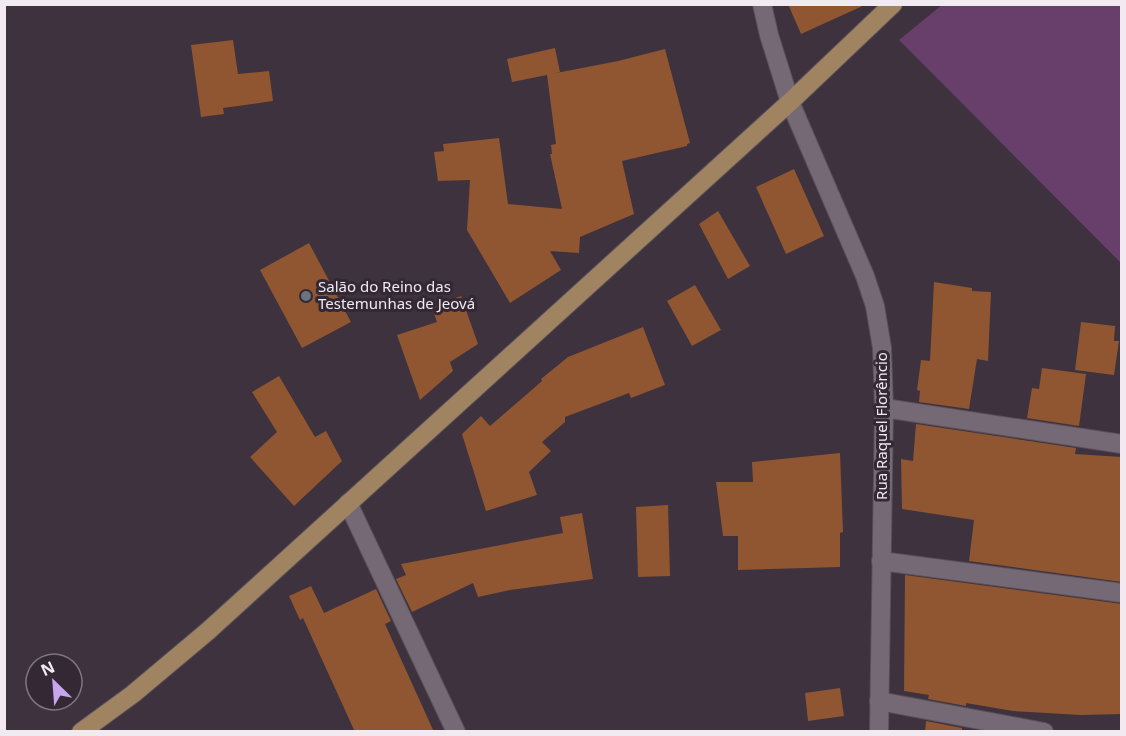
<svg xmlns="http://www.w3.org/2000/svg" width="1126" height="736" viewBox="0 0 1126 736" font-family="'Noto Sans',sans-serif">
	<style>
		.green { fill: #683f6b }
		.building { fill: #8f5631 }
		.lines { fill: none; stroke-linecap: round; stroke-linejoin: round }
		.minor-casing { stroke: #595059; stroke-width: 20 }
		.major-casing { stroke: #595059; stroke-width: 20 }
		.minor { stroke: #766976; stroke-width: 18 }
		.major { stroke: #a08462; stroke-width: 18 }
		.worship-dot { fill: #6b7280; stroke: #332833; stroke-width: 2 }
		.labels { text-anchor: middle; stroke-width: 6; stroke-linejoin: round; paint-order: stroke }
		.poi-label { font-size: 15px; fill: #f1eaf1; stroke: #332833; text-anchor: start }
		.street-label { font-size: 15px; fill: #f1eaf1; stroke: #332833 }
	</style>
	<rect width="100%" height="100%" fill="#3d323e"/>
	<polygon class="green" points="942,5 1121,5 1121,263 899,40"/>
	<g class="building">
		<polygon points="788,4 867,4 801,34"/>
		<polygon points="233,40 238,74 269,71 273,101 223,108 224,114 201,117 191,45"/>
		<polygon points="555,48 560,72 551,74 618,61 665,49 690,143 687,144 687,146 622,161 634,214 580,237 579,253 550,251 561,270 510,303 467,230 470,180 438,181 434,152 444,151 443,144 499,138 508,204 562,209 550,154 552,154 551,145 556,144 547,75 512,82 507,59"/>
		<polygon points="794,169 824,236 786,254 756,187"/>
		<polygon points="718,211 750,266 728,279 699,224"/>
		<polygon points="309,243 351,322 302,348 260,270"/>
		<polygon points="934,282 972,288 972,291 991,292 988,361 977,359 969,409 919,402 920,391 917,390 921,360 930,361"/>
		<polygon points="695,285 721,330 692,346 667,301"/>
		<polygon points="461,296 478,344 450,362 453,371 420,400 397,335 437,322 432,307"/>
		<polygon points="1081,322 1115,326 1114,341 1119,341 1114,375 1075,370"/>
		<polygon points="643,327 665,385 631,398 629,393 565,417 565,422 542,442 551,451 529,472 537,495 486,511 462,434 481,416 490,426 542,381 541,379 568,357"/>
		<polygon points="1042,368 1086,374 1079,426 1027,418 1032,388 1039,389"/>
		<polygon points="279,376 315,437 326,431 342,461 294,506 250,457 277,432 252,392"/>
		<polygon points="916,424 1076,448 1075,454 1122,457 1122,582 969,561 974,520 902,509 901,459 913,461"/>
		<polygon points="840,453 843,532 840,533 840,567 738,570 738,536 723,536 716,482 753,482 752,462"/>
		<polygon points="668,505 670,576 638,577 636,507"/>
		<polygon points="582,513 593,579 510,590 478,597 473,583 412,612 396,579 406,575 401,564 563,533 560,517"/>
		<polygon points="905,575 1122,604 1122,714 1081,715 1013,711 966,703 966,706 928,699 929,695 904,691"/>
		<polygon points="311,586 324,613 376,589 391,621 385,624 434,732 355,732 303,618 300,620 289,596"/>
		<polygon points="840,688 844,716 808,721 805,693"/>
		<polygon points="926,721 962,728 962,732 925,732"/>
	</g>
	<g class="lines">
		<g class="minor-casing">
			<g id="minor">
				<polyline points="762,4 769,35 790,102 865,276 875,306 882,348 884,408 879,732"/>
				<polyline points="884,408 1122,444"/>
				<polyline points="348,503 456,732"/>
				<polyline points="881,561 1122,593"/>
				<polyline points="879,701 1044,732"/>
			</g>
		</g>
		<g class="major-casing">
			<polyline id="major" points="81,732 133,694 208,631 790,102 893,4"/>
		</g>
		<use href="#minor" class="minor"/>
		<use href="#major" class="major"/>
	</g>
	<circle class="worship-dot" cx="306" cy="296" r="6"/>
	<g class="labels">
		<g class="poi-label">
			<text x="318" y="292">Salão do Reino das<tspan x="318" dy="17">Testemunhas de Jeová</tspan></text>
		</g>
		<g class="street-label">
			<text transform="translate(882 426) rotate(-90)" y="5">Rua Raquel Florêncio</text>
		</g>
	</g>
	<rect width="1126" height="736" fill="none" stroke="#f1eaf1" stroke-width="12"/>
	<g transform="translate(54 682) rotate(335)"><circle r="28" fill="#332833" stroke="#7f767f" stroke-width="1.5"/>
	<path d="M0-4.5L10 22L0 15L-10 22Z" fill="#c7a6ef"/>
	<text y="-9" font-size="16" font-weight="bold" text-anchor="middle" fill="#f1eaf1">N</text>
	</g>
</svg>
